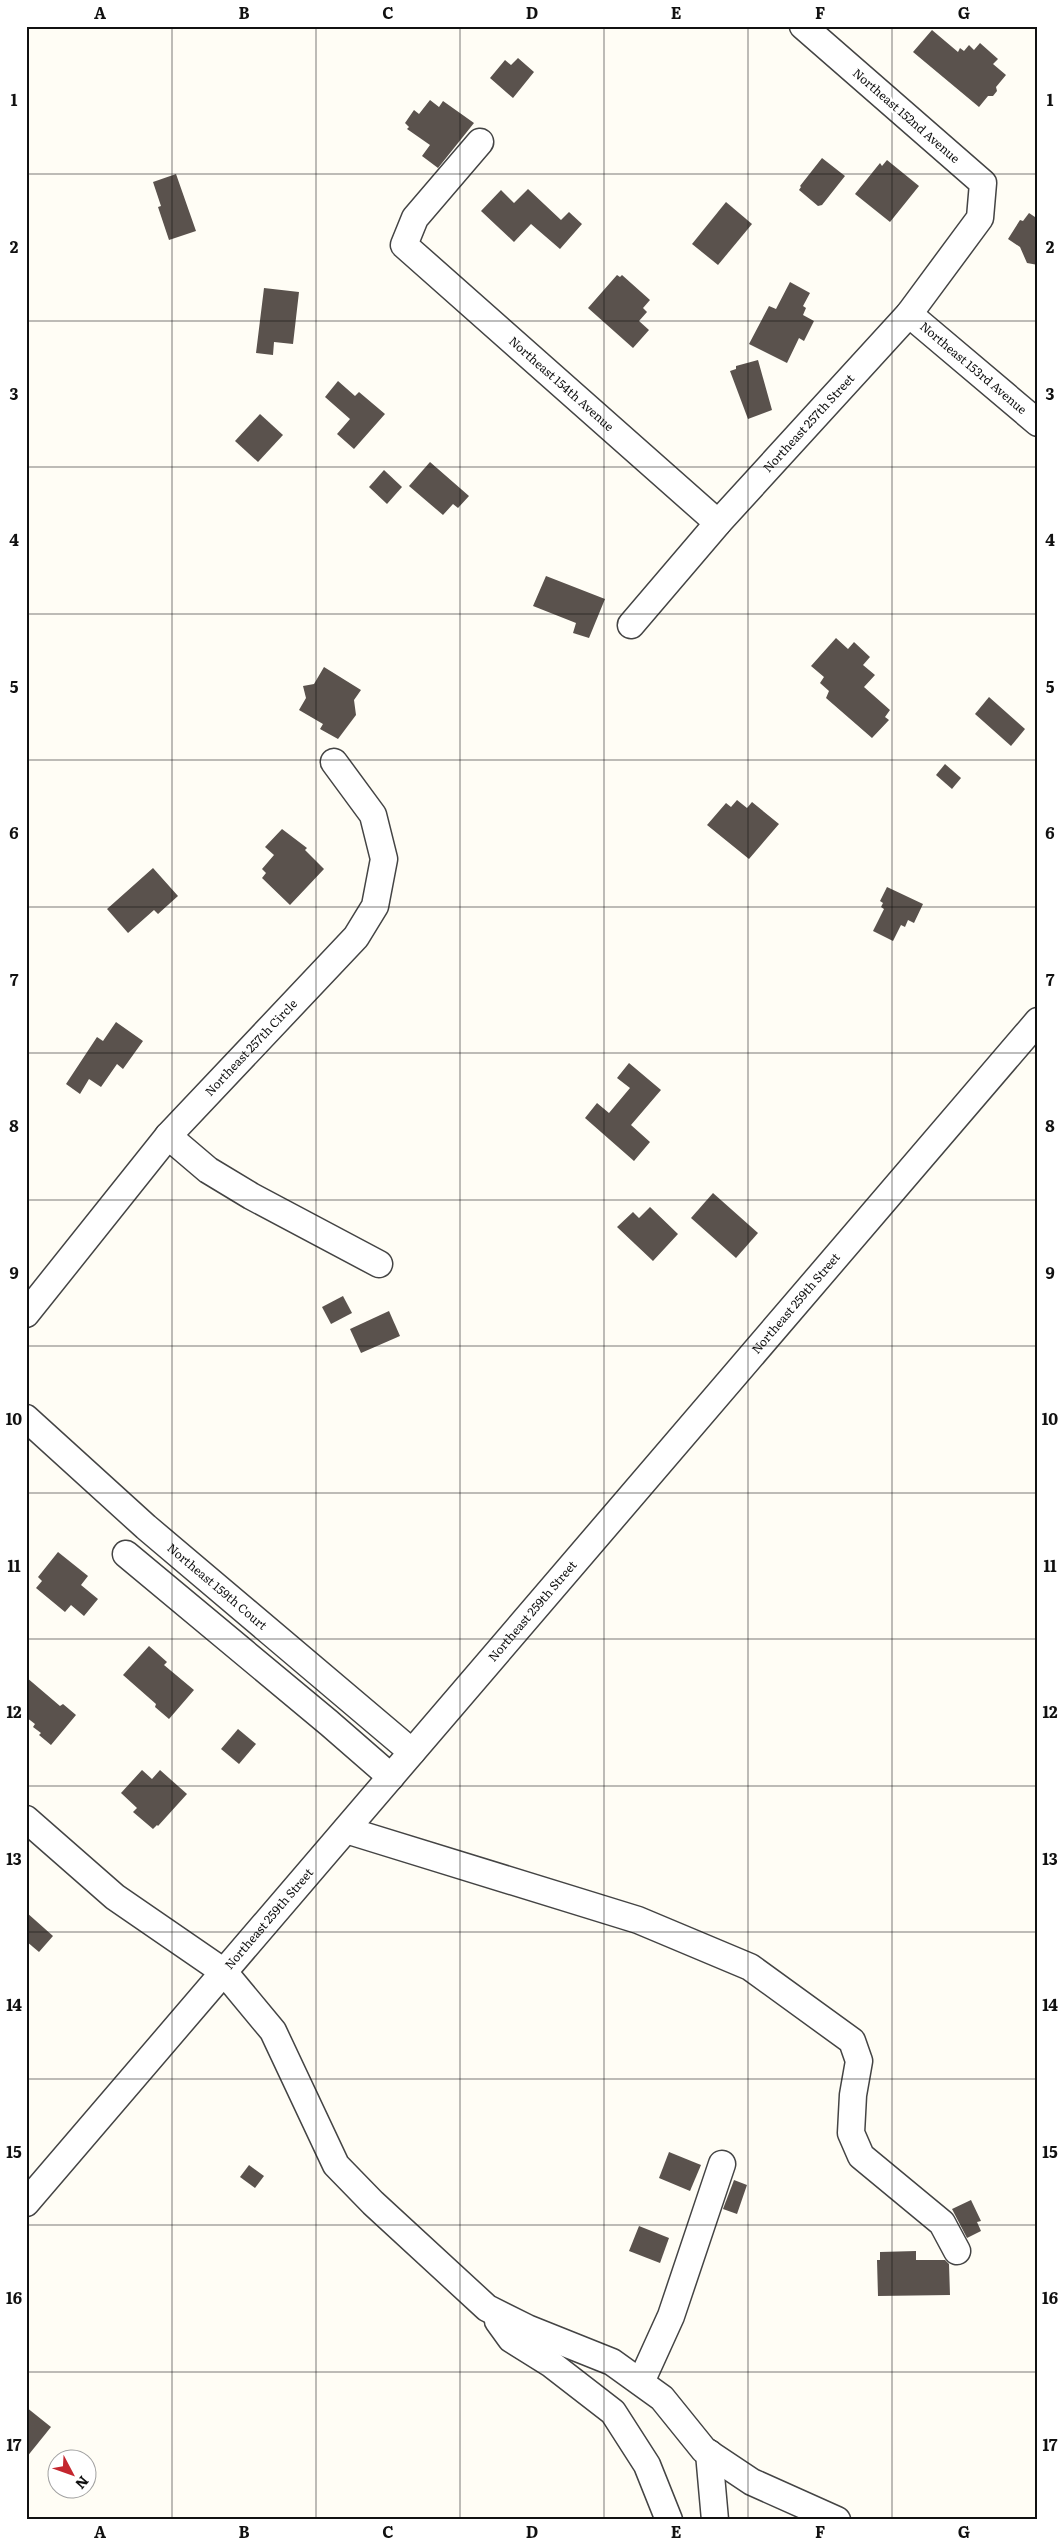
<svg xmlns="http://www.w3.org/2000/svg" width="1064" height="2546" viewBox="0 0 1064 2546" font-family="Literata,serif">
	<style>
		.building { fill: #5a524d }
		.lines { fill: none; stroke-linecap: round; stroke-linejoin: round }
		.minor-casing { stroke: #444; stroke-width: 29 }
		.minor { stroke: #fff; stroke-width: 26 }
		.grid { fill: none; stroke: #111; stroke-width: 1; stroke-opacity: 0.55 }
		.labels { text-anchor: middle; stroke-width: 5; stroke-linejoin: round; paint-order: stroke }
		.street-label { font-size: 12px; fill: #111; stroke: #fff }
		.neatline { fill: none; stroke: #111; stroke-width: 2 }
		.grid-label { font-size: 16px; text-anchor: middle; font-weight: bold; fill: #111 }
	</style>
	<rect width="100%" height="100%" fill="#fffdf5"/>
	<g class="building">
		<polygon points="932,30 958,52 960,48 964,51 969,45 974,50 980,43 998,59 993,64 1006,75 996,87 997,91 993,96 988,96 979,107 913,52"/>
		<polygon points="518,58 534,72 513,98 490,78 505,60 511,65"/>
		<polygon points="430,100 439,107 443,101 474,123 438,168 422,156 430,145 407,129 409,127 405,123 414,110 419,114"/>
		<polygon points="822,158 845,176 822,205 818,206 799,190 801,187 800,186"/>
		<polygon points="887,160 919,186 890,222 855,194 880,163 882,166"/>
		<polygon points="176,174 196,231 169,240 158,207 161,206 153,182"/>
		<polygon points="528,189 561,220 569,212 582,224 560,249 531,224 514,242 481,211 501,190 514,203"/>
		<polygon points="726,202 752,224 718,265 692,244"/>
		<polygon points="1029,213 1038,219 1038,265 1027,263 1020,247 1008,239 1020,220 1023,221"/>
		<polygon points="617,275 620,277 622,275 650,300 643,308 647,312 639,321 649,330 633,348 588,308"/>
		<polygon points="790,282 810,293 803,306 806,308 803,315 814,321 804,341 799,338 787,363 749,344 769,306 776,309"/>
		<polygon points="264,288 299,292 293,344 274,342 273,355 256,353"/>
		<polygon points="758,360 772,410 748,419 730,371 736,369 736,366"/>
		<polygon points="338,381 355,396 359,392 385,414 354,449 337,434 350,419 325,397"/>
		<polygon points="260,414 283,435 258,462 235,441"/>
		<polygon points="430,462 469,496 458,508 453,504 443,515 409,486"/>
		<polygon points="384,470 402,487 387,504 369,487"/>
		<polygon points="546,576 605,599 589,638 573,633 576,623 533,606"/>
		<polygon points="836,638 848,649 854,642 870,657 863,665 875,675 864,687 890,710 885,717 889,720 872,738 826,698 829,691 820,683 824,677 811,666"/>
		<polygon points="324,667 361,690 354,700 356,715 338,739 320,729 323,724 299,710 306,698 303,686 314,684"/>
		<polygon points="989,697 1025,729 1011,746 975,714"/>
		<polygon points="945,764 961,778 952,789 936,775"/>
		<polygon points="737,800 747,808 752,802 779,824 749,859 707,825 726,803 731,807"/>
		<polygon points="282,829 307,848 305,850 324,869 290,905 262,878 266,873 262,869 274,855 265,847"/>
		<polygon points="153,868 178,896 158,914 154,910 128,933 107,909"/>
		<polygon points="887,887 923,904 914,923 908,920 905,927 901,925 893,941 873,931 884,909 881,907 883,903 880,901"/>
		<polygon points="116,1022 143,1041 123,1069 117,1064 101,1087 89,1079 80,1094 66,1084 97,1037 103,1041"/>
		<polygon points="629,1063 661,1090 631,1125 650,1142 634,1161 585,1118 597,1103 609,1113 630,1088 617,1078"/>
		<polygon points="713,1193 758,1233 736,1258 691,1218"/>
		<polygon points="650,1207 678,1234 653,1261 617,1227 633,1212 639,1218"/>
		<polygon points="343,1296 352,1313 331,1324 322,1307"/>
		<polygon points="389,1311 400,1336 361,1353 350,1329"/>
		<polygon points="58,1552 88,1576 81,1585 98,1599 84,1616 71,1605 65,1612 36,1588 42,1581 38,1577"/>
		<polygon points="149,1646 167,1662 164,1665 194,1690 169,1719 155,1707 156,1704 123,1675"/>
		<polygon points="26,1677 60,1706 63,1704 76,1715 51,1745 39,1735 41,1733 33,1727 35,1724 26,1717"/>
		<polygon points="238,1729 256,1744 239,1764 221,1749"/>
		<polygon points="142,1770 152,1779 160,1770 187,1794 158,1826 157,1825 153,1829 133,1812 137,1808 121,1793"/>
		<polygon points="26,1912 53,1936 39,1952 26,1941"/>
		<polygon points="669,2152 701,2165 690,2191 659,2178"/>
		<polygon points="249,2165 264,2176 255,2188 240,2177"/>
		<polygon points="734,2180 747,2185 737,2214 723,2209"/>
		<polygon points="971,2200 981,2221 977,2222 981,2231 967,2238 952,2209"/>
		<polygon points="639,2226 669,2238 660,2263 629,2251"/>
		<polygon points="916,2251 916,2260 945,2260 949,2264 950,2295 878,2296 877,2260 880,2260 880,2252"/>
		<polygon points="26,2407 51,2427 26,2458"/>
	</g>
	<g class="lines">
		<g class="minor-casing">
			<g id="minor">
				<path id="s1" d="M 480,142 L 415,218 L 404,245 L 718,523"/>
				<path id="s2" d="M 909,314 L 1038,423"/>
				<path id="s3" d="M 631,625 L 718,523 L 909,314 L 980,218 L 983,183 L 803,26"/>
				<polyline points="168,1136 208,1170 251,1196 379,1264"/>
				<path id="s4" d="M 26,1314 L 168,1136 L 356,937 L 375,906 L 384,859 L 373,815 L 334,762"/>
				<path id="s5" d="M 26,1418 L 146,1527 L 412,1752"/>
				<polyline points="126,1554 329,1723 391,1777"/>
				<polyline points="26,1819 115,1897 224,1972 273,2031 336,2165 373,2203 487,2308 527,2328 612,2362 662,2398 704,2450 752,2482 837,2520"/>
				<polyline points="346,1830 638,1920 750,1967 852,2041 859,2061 853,2095 851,2133 861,2156 942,2223 957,2251"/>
				<path id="s6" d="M 26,2203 L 1038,1021"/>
				<polyline points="498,2321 511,2339 551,2364 613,2412 647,2465 669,2520"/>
				<polyline points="641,2382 671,2316 722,2164"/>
				<polyline points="709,2453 715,2520"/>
			</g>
		</g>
		<use href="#minor" class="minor"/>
	</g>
	<path class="grid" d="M 172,26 L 172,2520M 316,26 L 316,2520M 460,26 L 460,2520M 604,26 L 604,2520M 748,26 L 748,2520M 892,26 L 892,2520M 26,174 L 1038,174M 26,321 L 1038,321M 26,467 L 1038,467M 26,614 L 1038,614M 26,760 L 1038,760M 26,907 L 1038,907M 26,1053 L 1038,1053M 26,1200 L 1038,1200M 26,1346 L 1038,1346M 26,1493 L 1038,1493M 26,1639 L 1038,1639M 26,1786 L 1038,1786M 26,1932 L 1038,1932M 26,2079 L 1038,2079M 26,2225 L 1038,2225M 26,2372 L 1038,2372"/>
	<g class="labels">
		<g class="street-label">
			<text transform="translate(906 116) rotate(41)" y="4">Northeast 152nd Avenue</text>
			<text dy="4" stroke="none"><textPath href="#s2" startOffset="84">Northeast 153rd Avenue</textPath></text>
			<text dy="4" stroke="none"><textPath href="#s1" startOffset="339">Northeast 154th Avenue</textPath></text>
			<text dy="4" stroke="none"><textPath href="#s3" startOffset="269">Northeast 257th Street</textPath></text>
			<text dy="4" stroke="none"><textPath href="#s4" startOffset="349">Northeast 257th Circle</textPath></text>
			<text dy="4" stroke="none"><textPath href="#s6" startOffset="1184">Northeast 259th Street</textPath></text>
			<text dy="4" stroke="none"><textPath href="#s5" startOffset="255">Northeast 159th Court</textPath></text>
			<text dy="4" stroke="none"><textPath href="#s6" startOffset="779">Northeast 259th Street</textPath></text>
			<text dy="4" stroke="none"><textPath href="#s6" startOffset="374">Northeast 259th Street</textPath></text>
		</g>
	</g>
	<rect width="1064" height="2546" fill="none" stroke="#ffffff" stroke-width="55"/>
	<g transform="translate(72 2474) rotate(131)"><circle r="24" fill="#ffffff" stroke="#a0a0a0"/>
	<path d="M0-4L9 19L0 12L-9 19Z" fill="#c4262e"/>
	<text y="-8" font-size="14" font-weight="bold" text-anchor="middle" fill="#111111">N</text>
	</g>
	<rect x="28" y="28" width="1008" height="2490" class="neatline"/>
	<g class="grid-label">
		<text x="100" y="19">A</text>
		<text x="244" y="19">B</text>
		<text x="388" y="19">C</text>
		<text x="532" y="19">D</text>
		<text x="676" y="19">E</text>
		<text x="820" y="19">F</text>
		<text x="964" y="19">G</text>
		<text x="14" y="106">1</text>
		<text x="1050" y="106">1</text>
		<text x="14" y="253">2</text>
		<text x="1050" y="253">2</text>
		<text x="14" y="400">3</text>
		<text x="1050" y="400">3</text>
		<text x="14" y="546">4</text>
		<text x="1050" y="546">4</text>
		<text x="14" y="693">5</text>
		<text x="1050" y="693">5</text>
		<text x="14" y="839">6</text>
		<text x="1050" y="839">6</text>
		<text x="14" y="986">7</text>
		<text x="1050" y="986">7</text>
		<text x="14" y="1132">8</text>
		<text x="1050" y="1132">8</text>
		<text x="14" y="1279">9</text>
		<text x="1050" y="1279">9</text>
		<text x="14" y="1425">10</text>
		<text x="1050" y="1425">10</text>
		<text x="14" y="1572">11</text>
		<text x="1050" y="1572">11</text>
		<text x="14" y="1718">12</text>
		<text x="1050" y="1718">12</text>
		<text x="14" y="1865">13</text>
		<text x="1050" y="1865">13</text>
		<text x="14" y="2011">14</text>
		<text x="1050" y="2011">14</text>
		<text x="14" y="2158">15</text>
		<text x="1050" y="2158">15</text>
		<text x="14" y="2304">16</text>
		<text x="1050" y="2304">16</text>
		<text x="14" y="2451">17</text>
		<text x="1050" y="2451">17</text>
		<text x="100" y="2538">A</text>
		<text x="244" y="2538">B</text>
		<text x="388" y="2538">C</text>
		<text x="532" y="2538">D</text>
		<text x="676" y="2538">E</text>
		<text x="820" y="2538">F</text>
		<text x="964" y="2538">G</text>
	</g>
</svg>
